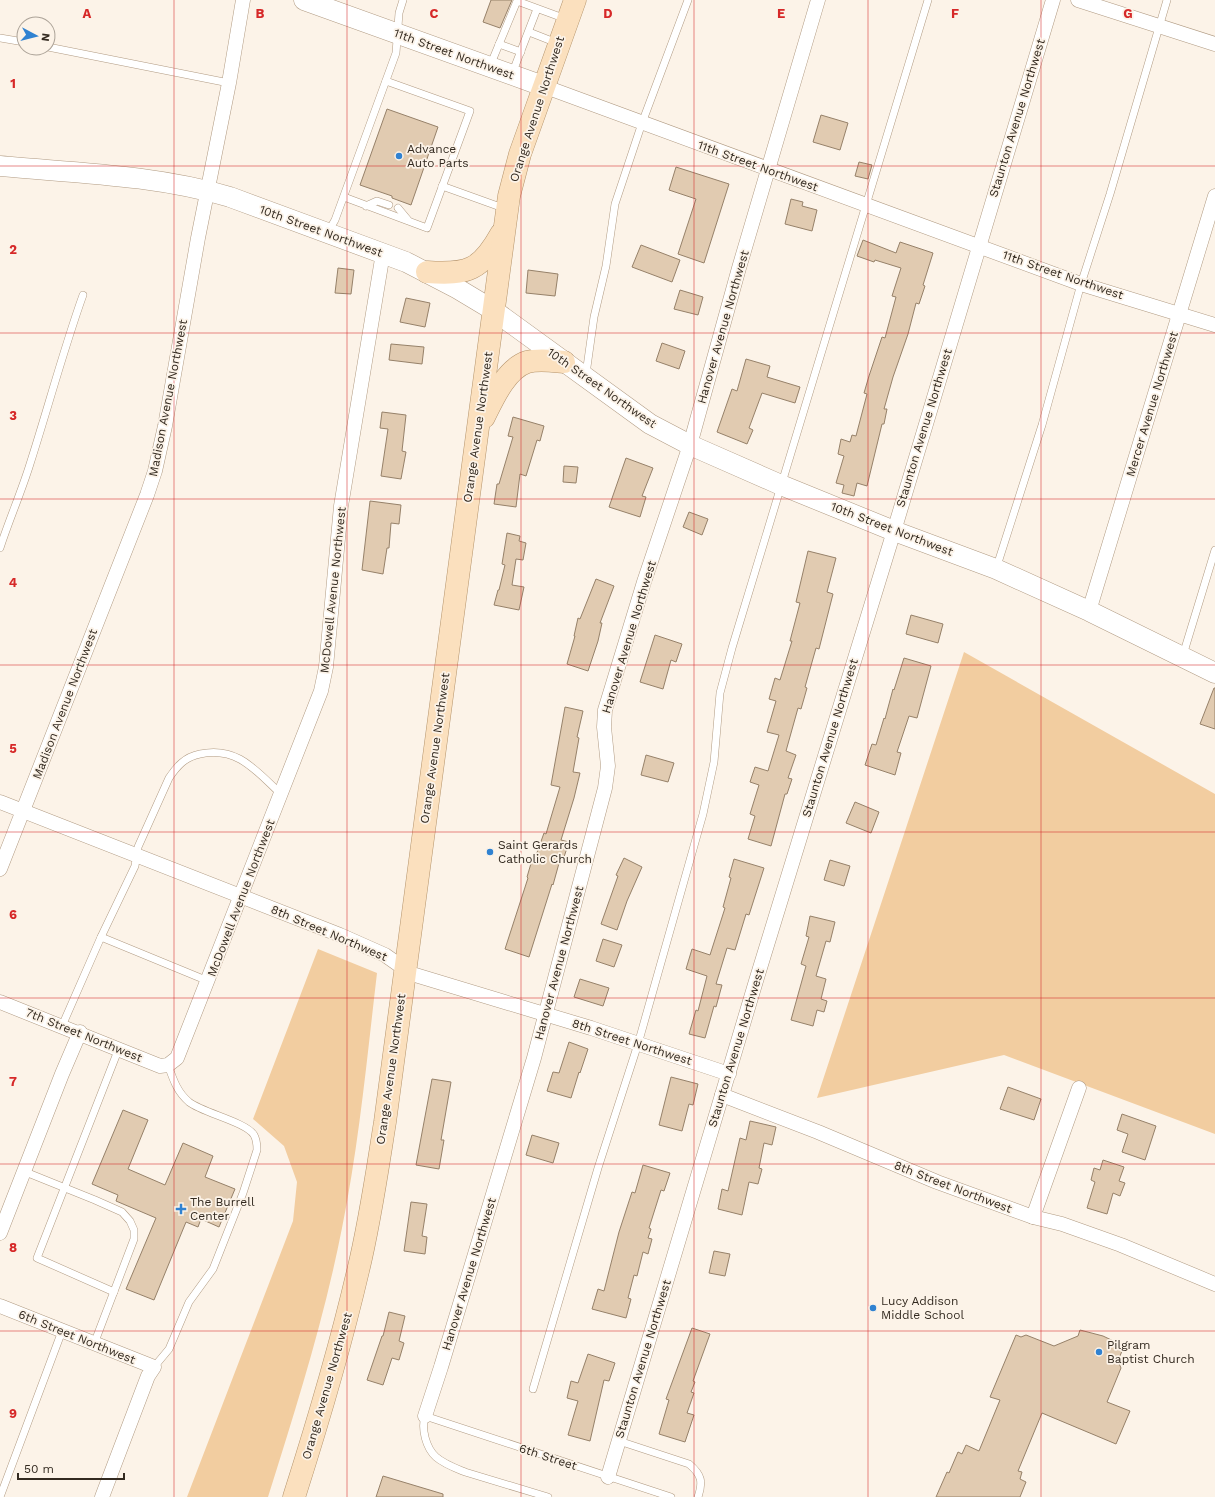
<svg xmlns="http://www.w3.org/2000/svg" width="1215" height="1497" viewBox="0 0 1215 1497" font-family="'Work Sans',sans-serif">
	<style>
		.green { fill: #f2cda0 }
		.building { fill: #e1cbb1; stroke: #968169 }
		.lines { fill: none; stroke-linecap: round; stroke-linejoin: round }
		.lane-casing { stroke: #b19b83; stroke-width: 8 }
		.street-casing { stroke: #b19b83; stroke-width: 15 }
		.secondary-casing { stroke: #b19b83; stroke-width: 21 }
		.primary-casing { stroke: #b4936b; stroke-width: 23 }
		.lane { stroke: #fff; stroke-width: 7 }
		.street { stroke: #fff; stroke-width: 14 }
		.secondary { stroke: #fff; stroke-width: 20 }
		.primary { stroke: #fbe0be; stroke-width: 22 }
		.grid { fill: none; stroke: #d62828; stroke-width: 1; stroke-opacity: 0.55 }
		.poi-dot { fill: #3082d1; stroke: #fcf3e8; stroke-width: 1.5 }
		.labels { text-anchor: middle; stroke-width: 3.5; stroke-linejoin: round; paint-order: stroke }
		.street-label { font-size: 12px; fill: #332a20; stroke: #fcf3e8 }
		.poi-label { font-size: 12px; fill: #332a20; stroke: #fcf3e8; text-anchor: start }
		.grid-label { font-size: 13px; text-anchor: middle; font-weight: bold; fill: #d62828; stroke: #fcf3e8; stroke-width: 3.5; stroke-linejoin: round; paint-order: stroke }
	</style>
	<rect width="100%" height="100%" fill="#fcf3e8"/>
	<g class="green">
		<polygon points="964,652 1215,794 1215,1134 1004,1055 817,1098"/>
		<path d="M 318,949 L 377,973 C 367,1058 359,1144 342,1228 C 324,1320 296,1408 268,1497 L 187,1497 L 293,1221 L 297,1182 L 284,1146 L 253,1119 Z"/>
	</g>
	<g class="building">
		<polygon points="491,0 512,0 500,28 483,22"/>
		<polygon points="387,109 438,127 411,205 392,198 392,196 360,185"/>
		<polygon points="821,115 848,123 840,150 813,142"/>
		<polygon points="859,162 872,165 868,179 855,176"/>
		<polygon points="676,167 729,184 704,263 678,254 696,199 669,190"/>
		<polygon points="791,199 803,202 802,206 817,210 812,231 785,224"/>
		<polygon points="863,240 896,253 900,242 933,253 923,285 925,286 919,304 916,303 908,334 893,377 884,409 887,409 884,424 882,424 867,486 857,483 854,496 842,493 844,485 836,483 844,456 838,454 841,439 850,442 852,435 856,436 867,394 864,393 869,376 882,337 885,338 896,297 892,296 901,268 875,260 874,262 857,256"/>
		<polygon points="641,245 680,260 672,282 632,267"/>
		<polygon points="338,268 354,270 351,294 335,293"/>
		<polygon points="528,270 558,274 555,296 526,293"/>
		<polygon points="680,290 703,297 698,315 674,309"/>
		<polygon points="406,298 430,303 425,327 400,322"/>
		<polygon points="662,343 685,351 679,369 656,361"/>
		<polygon points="391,344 424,347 422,364 389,360"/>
		<polygon points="746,359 770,366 767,377 800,387 795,403 762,393 749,428 753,430 747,444 717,432 732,389 737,391"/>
		<polygon points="382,412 406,415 402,451 406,452 401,479 381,476 388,429 380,428"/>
		<polygon points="513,417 544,426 540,441 537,440 526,476 520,474 516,507 494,504 497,484 499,484 513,437 508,436"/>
		<polygon points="626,458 653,468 642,496 646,497 640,517 609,507"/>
		<polygon points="564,466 578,467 576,483 563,482"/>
		<polygon points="370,501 401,505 399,524 391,523 389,548 387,548 383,574 362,570"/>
		<polygon points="689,512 708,519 702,535 683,527"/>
		<polygon points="507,533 520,536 519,541 526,543 523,560 516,559 512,585 524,587 519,610 494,605 498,590 499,590 505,565 502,564"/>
		<polygon points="808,551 836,558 827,592 833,594 819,649 816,648 805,687 807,688 801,709 798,708 786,751 796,755 788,778 792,779 787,794 785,794 771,846 748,839 755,816 750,814 759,785 750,782 755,767 768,771 779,735 767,732 776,701 769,699 775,678 780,680 792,641 790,641 800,603 796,602"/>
		<polygon points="596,579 614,586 600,623 602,623 598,641 588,671 567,664 575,636 574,636 578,618 580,619"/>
		<polygon points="911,615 943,624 938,643 906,634"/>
		<polygon points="655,635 682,644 676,662 671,660 663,689 640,682"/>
		<polygon points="904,658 931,666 917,718 909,716 897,752 901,753 895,775 865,765 872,744 876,745 884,718 885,719 893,689 894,690"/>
		<polygon points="1214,688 1215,688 1215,729 1200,724"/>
		<polygon points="565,707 583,711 577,737 579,738 573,772 580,773 574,798 561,840 569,842 564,857 561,856 553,885 552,884 529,957 505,949 528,878 527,877 532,860 534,861 544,833 546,834 560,787 551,785"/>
		<polygon points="646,755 674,763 668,782 641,775"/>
		<polygon points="855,802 879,812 871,833 846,823"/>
		<polygon points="624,858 642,867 627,901 617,930 601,924 618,876 616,875"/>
		<polygon points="734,859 764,868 749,915 746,914 735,950 727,948 716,984 722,985 716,1007 714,1006 705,1038 689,1034 696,1010 698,1011 707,976 686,969 692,949 710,955 725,908 723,907 731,878 729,877"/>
		<polygon points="830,860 850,866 844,886 824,880"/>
		<polygon points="810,916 835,922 830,942 826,941 816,976 826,979 821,999 827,1001 824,1012 817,1010 813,1026 791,1020 806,966 801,964 809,937 806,936"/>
		<polygon points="603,939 622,945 614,967 596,961"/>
		<polygon points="580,979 609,988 603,1006 574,997"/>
		<polygon points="569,1042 588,1049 580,1073 579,1072 571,1098 547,1091 553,1072 559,1073"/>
		<polygon points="671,1077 698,1084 693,1105 689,1104 682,1131 659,1125"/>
		<polygon points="432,1079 451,1082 441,1140 444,1140 439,1169 416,1165"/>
		<polygon points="1008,1087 1041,1099 1034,1120 1000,1109"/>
		<polygon points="123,1110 148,1120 128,1169 165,1185 183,1143 213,1156 205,1177 235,1189 219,1227 201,1219 198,1227 186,1222 154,1300 126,1289 156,1218 116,1201 118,1195 92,1184"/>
		<polygon points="1122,1114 1156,1126 1145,1160 1122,1152 1128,1134 1117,1130"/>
		<polygon points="750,1121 776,1127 772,1145 764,1143 759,1168 762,1169 758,1184 749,1182 742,1215 718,1209 722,1189 728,1191 740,1138 746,1140"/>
		<polygon points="532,1135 559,1143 553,1163 526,1155"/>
		<polygon points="1103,1160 1124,1167 1119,1181 1125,1183 1120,1196 1113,1193 1107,1214 1087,1208 1095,1182 1091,1180 1094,1168 1100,1170"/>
		<polygon points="643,1165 670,1173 664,1191 661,1190 649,1228 651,1229 648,1238 652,1239 648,1254 643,1252 637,1276 634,1275 628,1298 631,1299 626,1318 592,1309 598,1289 604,1291 619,1232 632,1192 635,1193"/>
		<polygon points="411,1202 427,1204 422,1236 427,1237 425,1254 404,1251"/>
		<polygon points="714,1251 730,1254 725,1276 709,1273"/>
		<polygon points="389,1312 405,1316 399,1341 404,1343 399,1360 392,1358 383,1385 367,1380 382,1336 383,1336"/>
		<polygon points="692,1328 710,1334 693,1381 695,1382 691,1392 694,1393 687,1413 694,1415 685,1442 659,1434 669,1400 666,1399"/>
		<polygon points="1080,1330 1103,1336 1124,1346 1118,1361 1121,1368 1107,1402 1130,1411 1116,1444 1042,1413 1018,1471 1022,1472 1020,1479 1026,1482 1020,1497 936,1497 947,1472 949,1473 958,1452 962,1454 966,1445 979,1451 1000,1400 990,1397 1016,1335 1021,1337 1026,1335 1054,1346 1078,1336"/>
		<polygon points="588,1354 615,1363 609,1381 604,1380 590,1441 568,1435 578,1401 567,1398 571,1381 578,1383"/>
		<polygon points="383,1476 443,1494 443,1497 376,1497"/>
	</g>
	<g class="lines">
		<g class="lane-casing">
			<g id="lane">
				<polyline points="529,32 557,43"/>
				<polyline points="0,38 24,42"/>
				<polyline points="499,44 521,52"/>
				<polyline points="48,47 229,83"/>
				<polyline points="490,66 517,1 566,19"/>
				<polyline points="512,74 537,9"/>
				<polyline points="442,186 506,209"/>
				<polyline points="344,197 427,228 470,111 386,81"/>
				<polyline points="366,206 377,201 389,205"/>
				<polyline points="398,208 408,220"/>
				<polyline points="328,232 335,220 396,53 399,13 403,0"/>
				<polyline points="586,374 594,317 606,266 615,204 642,123 688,0"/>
				<path d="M 0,548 C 9,520 21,493 30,464 C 48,408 63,351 83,295"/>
				<polyline points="996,569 1042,425 1081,284 1110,194 1167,0"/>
				<polyline points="1183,655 1215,550"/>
				<polyline points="101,937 208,981"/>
				<path d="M 62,1026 L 101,937 L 135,866 L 138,847 L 169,778 C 177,766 185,757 200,754 C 238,746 256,771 281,794"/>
				<polyline points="23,1171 95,1200 122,1212 130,1221 134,1230 134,1239 94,1344"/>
				<polyline points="114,1292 37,1258 119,1048"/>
				<path d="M 154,1367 L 169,1349 L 189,1302 L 213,1269 L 243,1193 L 257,1150 C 257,1145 257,1140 254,1135 C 246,1122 203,1113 189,1102 C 177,1092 173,1079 168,1065"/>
				<polyline points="533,1389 598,1168 638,1044 703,814 714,762 720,693 732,648 928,0"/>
				<path d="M 619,1441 L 689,1464 C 702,1475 703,1482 698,1497"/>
				<polyline points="0,1497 62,1331"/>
				<path d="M 548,1497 L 465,1472 C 455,1468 444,1464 436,1457 C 426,1448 421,1429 425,1416 L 671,1497"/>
			</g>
		</g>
		<g class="street-casing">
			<g id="street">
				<polyline points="1078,0 1215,44"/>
				<polyline points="543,86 1081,284 1215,325"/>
				<polyline points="1089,611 1215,196"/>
				<polyline points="0,802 340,935 385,955 412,974 591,1028 729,1074"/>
				<polyline points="0,869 147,495 155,471 165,426 198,238 229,83 243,0"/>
				<polyline points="0,1002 160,1066 168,1065 177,1058 321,691 326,667 341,506 383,253"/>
				<polyline points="722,1095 818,1132 937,1182 1033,1217 1062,1224 1121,1245 1215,1284"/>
				<polyline points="1033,1217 1079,1088"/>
				<polyline points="0,1233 62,1074 80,1032"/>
				<polyline points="0,1306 154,1367 148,1376 102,1497"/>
				<polyline points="425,1416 441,1367 534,1058 605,788 608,766 604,727 605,710 644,582 690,445 739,268 818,0"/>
				<polyline points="608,1477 756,981 894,531 1053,0"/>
			</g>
		</g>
		<g class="secondary-casing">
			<g id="secondary">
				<polyline points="304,0 543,86"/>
				<path d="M 0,166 C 76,173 156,175 230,197 L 406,262 L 458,289 L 493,310 L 650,424 L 690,445 L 781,485 L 894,531 L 996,569 L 1089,611 L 1215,673"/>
			</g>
		</g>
		<g class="primary-casing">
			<g id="primary">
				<path d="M 427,272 C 468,275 481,270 501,234"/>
				<path d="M 484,417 C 493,399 506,369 527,362 C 539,359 552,361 564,362"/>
				<path d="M 294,1497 C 318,1422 340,1348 358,1271 C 370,1222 377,1172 385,1122 L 509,196 L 520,154 L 575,0"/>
			</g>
		</g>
		<use href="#lane" class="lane"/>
		<use href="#street" class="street"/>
		<use href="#secondary" class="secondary"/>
		<use href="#primary" class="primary"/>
	</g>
	<path class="grid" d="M 174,0 L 174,1497M 347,0 L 347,1497M 521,0 L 521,1497M 694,0 L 694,1497M 868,0 L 868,1497M 1041,0 L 1041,1497M 0,166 L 1215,166M 0,333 L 1215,333M 0,499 L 1215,499M 0,665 L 1215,665M 0,832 L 1215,832M 0,998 L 1215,998M 0,1164 L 1215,1164M 0,1331 L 1215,1331"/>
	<g class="poi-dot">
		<circle cx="399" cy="156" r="4"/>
		<circle cx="490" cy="852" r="4"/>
		<path d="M179 1203h4v4h4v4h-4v4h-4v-4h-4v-4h4z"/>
		<circle cx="873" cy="1308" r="4"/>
		<circle cx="1099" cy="1352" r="4"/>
	</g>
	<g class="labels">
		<g class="street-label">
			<text transform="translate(454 54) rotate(20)" y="4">11th Street Northwest</text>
			<text transform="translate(537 109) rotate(-72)" y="4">Orange Avenue Northwest</text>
			<text transform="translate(1017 118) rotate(-73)" y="4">Staunton Avenue Northwest</text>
			<text transform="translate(758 166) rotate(20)" y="4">11th Street Northwest</text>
			<text transform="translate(321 231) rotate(20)" y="4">10th Street Northwest</text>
			<text transform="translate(1063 275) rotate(19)" y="4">11th Street Northwest</text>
			<text transform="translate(723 327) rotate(-74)" y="4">Hanover Avenue Northwest</text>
			<text transform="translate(602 388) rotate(35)" y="4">10th Street Northwest</text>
			<text transform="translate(168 398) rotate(-79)" y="4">Madison Avenue Northwest</text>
			<text transform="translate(1152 404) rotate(-73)" y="4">Mercer Avenue Northwest</text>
			<text transform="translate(478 427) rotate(-82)" y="4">Orange Avenue Northwest</text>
			<text transform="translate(924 428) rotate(-73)" y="4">Staunton Avenue Northwest</text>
			<text transform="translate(892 529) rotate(21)" y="4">10th Street Northwest</text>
			<text transform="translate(333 590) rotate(-84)" y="4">McDowell Avenue Northwest</text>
			<text transform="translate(629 637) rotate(-73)" y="4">Hanover Avenue Northwest</text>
			<text transform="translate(65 704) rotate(-69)" y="4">Madison Avenue Northwest</text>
			<text transform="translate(830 738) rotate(-73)" y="4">Staunton Avenue Northwest</text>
			<text transform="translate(435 748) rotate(-82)" y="4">Orange Avenue Northwest</text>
			<text transform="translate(241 898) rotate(-69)" y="4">McDowell Avenue Northwest</text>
			<text transform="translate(329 933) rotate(23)" y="4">8th Street Northwest</text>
			<text transform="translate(559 963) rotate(-75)" y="4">Hanover Avenue Northwest</text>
			<text transform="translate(84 1035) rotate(22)" y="4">7th Street Northwest</text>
			<text transform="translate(632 1042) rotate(18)" y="4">8th Street Northwest</text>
			<text transform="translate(736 1048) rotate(-73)" y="4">Staunton Avenue Northwest</text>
			<text transform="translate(391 1069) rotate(-82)" y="4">Orange Avenue Northwest</text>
			<text transform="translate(953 1187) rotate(21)" y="4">8th Street Northwest</text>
			<text transform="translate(469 1274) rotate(-73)" y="4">Hanover Avenue Northwest</text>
			<text transform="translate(77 1337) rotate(22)" y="4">6th Street Northwest</text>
			<text transform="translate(643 1359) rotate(-73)" y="4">Staunton Avenue Northwest</text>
			<text transform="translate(327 1386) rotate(-74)" y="4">Orange Avenue Northwest</text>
			<text transform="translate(548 1457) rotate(18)" y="4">6th Street</text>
		</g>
		<g class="poi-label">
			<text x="407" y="153">Advance<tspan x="407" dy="14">Auto Parts</tspan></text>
			<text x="498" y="849">Saint Gerards<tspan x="498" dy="14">Catholic Church</tspan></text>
			<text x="190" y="1206">The Burrell<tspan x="190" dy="14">Center</tspan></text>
			<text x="881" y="1305">Lucy Addison<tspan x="881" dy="14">Middle School</tspan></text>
			<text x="1107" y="1349">Pilgram<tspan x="1107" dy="14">Baptist Church</tspan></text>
		</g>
	</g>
	<g class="grid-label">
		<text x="87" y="18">A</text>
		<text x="260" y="18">B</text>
		<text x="434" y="18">C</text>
		<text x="608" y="18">D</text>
		<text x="781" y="18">E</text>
		<text x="955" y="18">F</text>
		<text x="1128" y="18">G</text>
		<text x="13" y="88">1</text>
		<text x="13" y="254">2</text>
		<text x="13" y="420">3</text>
		<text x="13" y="587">4</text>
		<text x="13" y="753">5</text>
		<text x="13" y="919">6</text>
		<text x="13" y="1086">7</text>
		<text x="13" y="1252">8</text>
		<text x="13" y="1418">9</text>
	</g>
	<g transform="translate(36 36) rotate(97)"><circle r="19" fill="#fcf3e8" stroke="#aca398"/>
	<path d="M0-3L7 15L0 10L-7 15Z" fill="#3082d1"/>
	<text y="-6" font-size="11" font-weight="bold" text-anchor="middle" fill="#332a20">N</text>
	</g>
	<path d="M18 1473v6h106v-6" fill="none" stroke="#332a20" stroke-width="2"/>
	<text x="24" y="1473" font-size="12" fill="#332a20" stroke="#fcf3e8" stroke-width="3" paint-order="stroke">50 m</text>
</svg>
